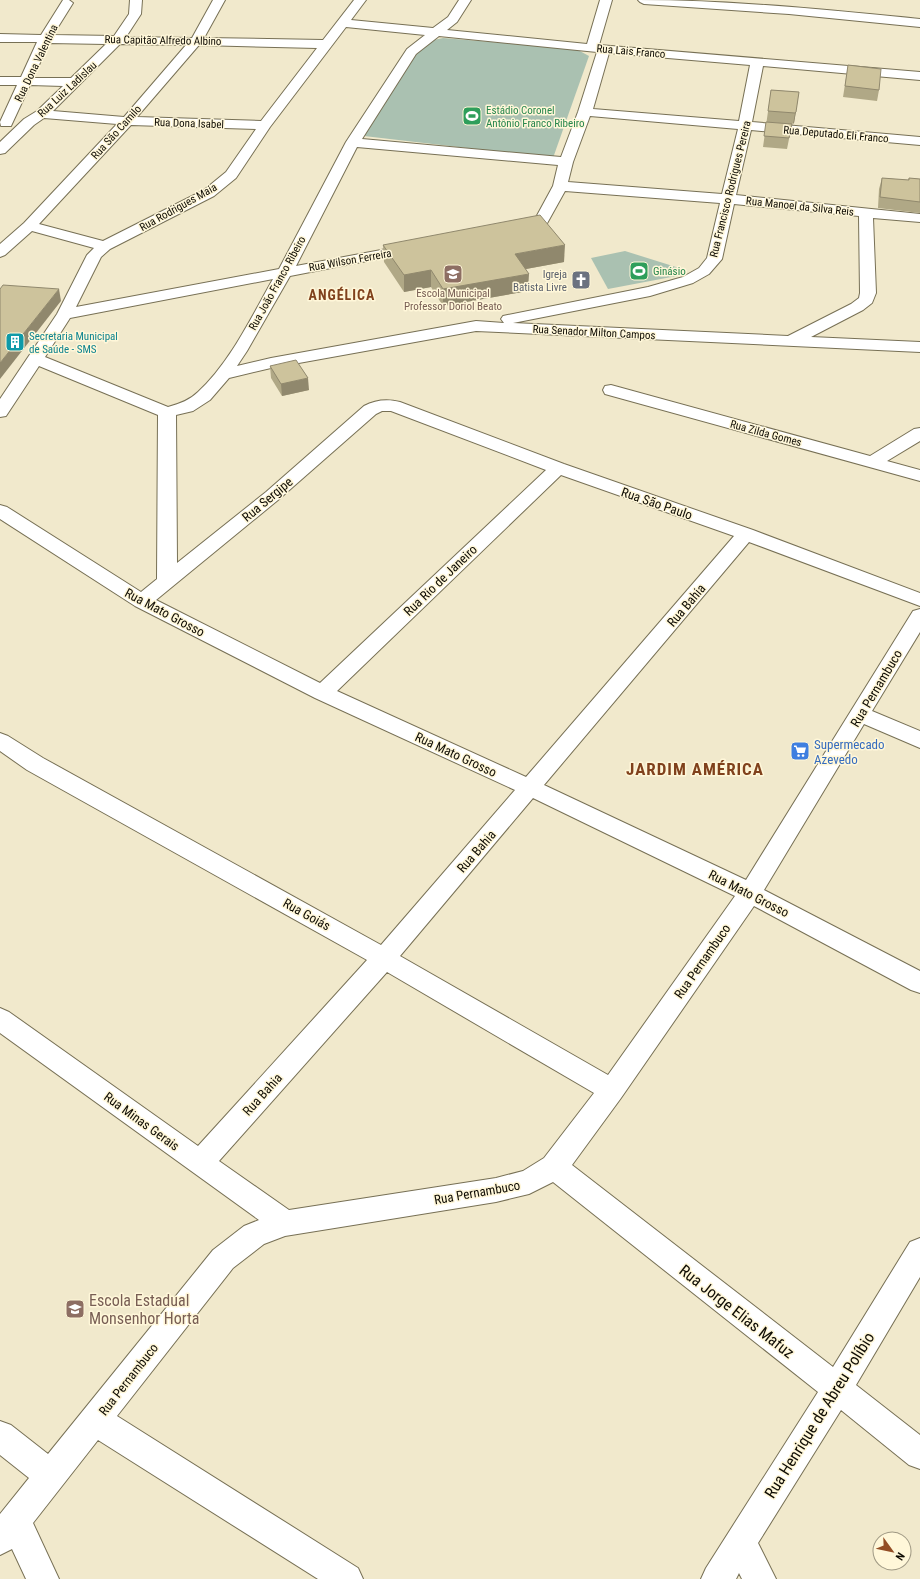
<svg xmlns="http://www.w3.org/2000/svg" width="920" height="1579" viewBox="0 0 920 1579" font-family="'Roboto Condensed',sans-serif">
	<style>
		.green { fill: #aac1b1 }
		.lines { fill: none; stroke-linecap: round; stroke-linejoin: round }
		.minor-casing { stroke: #777055; stroke-width: 2 }
		.minor { fill: #fff; fill-rule: evenodd }
		.wall { fill: #b0a886 }
		.shaded-wall { fill: #90886d }
		.building { fill: #cdc39c; stroke: #90886d }
		.labels { text-anchor: middle; stroke-width: 3; stroke-linejoin: round; paint-order: stroke }
		.far-street-label { font-size: 11px; fill: #0f0c04; stroke: #fff7d9 }
		.far-leisure-label { font-size: 11px; fill: #27864d; stroke: #fff7d9; text-anchor: start }
		.far-worship-label { font-size: 11px; fill: #5b616d; stroke: #fff7d9; text-anchor: end }
		.far-education-label { font-size: 11px; fill: #785e54; stroke: #fff7d9 }
		.far-culture-label { font-size: 11px; fill: #0d838f; stroke: #fff7d9; text-anchor: start }
		.street-label { font-size: 13px; fill: #0f0c04; stroke: #fff7d9 }
		.shop-label { font-size: 13px; fill: #366cbe; stroke: #fff7d9; text-anchor: start }
		.far-district-label { font-size: 14px; font-weight: bold; letter-spacing: 1px; fill: #80411c; stroke: #fff7d9 }
		.near-education-label { font-size: 16px; fill: #785e54; stroke: #fff7d9; text-anchor: start }
		.near-street-label { font-size: 16px; fill: #0f0c04; stroke: #fff7d9 }
		.district-label { font-size: 17px; font-weight: bold; letter-spacing: 1px; fill: #80411c; stroke: #fff7d9 }
	</style>
	<rect width="100%" height="100%" fill="#f1e9cc"/>
	<g class="green">
		<polygon points="443,38 576,49 589,56 553,158 364,136 412,55 425,42"/>
		<polygon points="625,251 676,267 682,275 608,289 591,258"/>
	</g>
	<g class="lines">
		<g class="minor-casing">
			<g id="minor">
				<path d="M 63,0 L 69,0 L 73,3 L 53,35 L 114,36 L 129,14 L 130,0 L 142,0 L 141,14 L 126,37 L 192,38 L 213,0 L 225,0 L 204,38 L 323,40 L 354,0 L 366,0 L 351,20 L 433,28 L 448,17 L 459,0 L 471,0 L 457,22 L 447,30 L 587,44 L 600,0 L 612,0 L 599,45 L 920,72 L 920,80 L 763,66 L 752,122 L 920,137 L 920,145 L 751,130 L 736,195 L 920,214 L 920,222 L 873,218 L 876,293 L 872,303 L 863,310 L 811,337 L 920,342 L 920,352 L 476,331 L 271,368 L 229,378 L 210,400 L 193,411 L 176,415 L 177,563 L 266,492 L 364,406 C 375,400 388,399 400,402 L 564,464 L 753,530 L 920,593 L 920,606 L 749,542 L 544,785 L 746,880 L 913,611 L 920,609 L 920,632 L 872,711 L 920,731 L 920,748 L 864,724 L 764,890 L 920,971 L 920,993 L 911,990 L 754,906 L 621,1098 L 572,1165 L 833,1367 L 910,1242 L 920,1238 L 920,1277 L 856,1385 L 920,1435 L 920,1469 L 909,1465 L 841,1410 L 758,1543 L 776,1579 L 742,1579 L 739,1573 L 736,1579 L 701,1579 L 706,1568 L 818,1392 L 553,1182 L 529,1194 L 496,1202 L 285,1236 L 264,1244 L 233,1268 L 117,1416 L 358,1568 L 363,1579 L 318,1579 L 98,1440 L 33,1523 L 59,1579 L 26,1579 L 12,1549 L 0,1555 L 0,1514 L 29,1478 L 0,1455 L 0,1421 L 11,1425 L 48,1454 L 213,1250 L 244,1226 L 259,1220 L 0,1033 L 0,1008 L 9,1012 L 198,1146 L 367,960 L 27,770 L 0,751 L 0,733 L 8,736 L 43,758 L 381,945 L 515,790 L 315,698 L 135,606 L 0,519 L 0,505 L 7,507 L 141,592 L 157,579 L 158,415 L 39,366 L 6,416 L 0,417 L 0,399 L 57,314 L 87,255 L 94,248 L 32,231 L 5,255 L 0,257 L 0,244 L 24,223 L 117,124 L 44,118 L 34,125 L 5,153 L 0,154 L 0,142 L 24,119 L 37,111 L 63,86 L 30,85 L 11,126 L 1,126 L 0,122 L 17,85 L 0,85 L 0,77 L 21,77 L 37,42 L 0,42 L 0,34 L 41,35 ZM 346,27 L 425,35 L 407,49 L 346,142 L 279,269 L 76,307 L 101,257 L 110,249 L 214,196 L 236,178 L 270,127 ZM 439,36 L 597,52 L 578,112 L 561,157 L 362,139 L 416,54 ZM 49,43 L 106,44 L 71,78 L 33,78 ZM 120,44 L 186,45 L 124,117 L 53,111 ZM 199,45 L 317,48 L 261,121 L 137,117 ZM 609,53 L 750,65 L 739,121 L 593,109 ZM 590,116 L 738,129 L 722,194 L 568,182 L 573,162 ZM 131,125 L 256,129 L 226,172 L 204,190 L 103,241 L 39,224 ZM 357,147 L 558,165 L 553,186 L 534,221 L 513,227 L 511,230 L 513,233 L 518,234 L 545,227 L 565,191 L 720,203 L 707,258 L 699,268 L 683,277 L 648,287 L 503,316 L 501,319 L 504,323 L 476,321 L 271,358 L 237,366 L 247,351 L 290,276 L 413,252 L 418,251 L 420,248 L 418,245 L 413,244 L 296,266 ZM 734,204 L 859,216 L 860,293 L 859,298 L 851,304 L 788,336 L 513,323 L 650,296 L 693,283 L 709,274 L 722,259 ZM 273,279 C 252,316 230,363 198,392 C 190,400 179,404 168,407 L 45,357 L 70,318 ZM 382,411 L 391,411 L 546,470 L 320,683 L 156,600 L 278,500 L 376,414 ZM 561,475 L 734,536 L 526,777 L 337,691 ZM 533,798 L 735,896 L 608,1075 L 400,956 ZM 387,972 L 594,1093 L 544,1158 L 523,1171 L 496,1178 L 289,1210 L 219,1161 Z"/>
				<path d="M 638,0 C 733,0 826,10 920,19 L 920,27 L 789,14 L 644,4 L 640,2 Z"/>
				<polygon points="611,385 870,456 914,429 920,428 920,441 887,461 920,470 920,481 605,394 603,390 605,386"/>
			</g>
		</g>
		<use href="#minor" class="minor"/>
	</g>
	<g class="wall">
		<polygon points="848,65 879,90 877,101 843,97"/>
		<polygon points="771,90 799,92 794,123 792,124 787,149 763,147"/>
		<polygon points="882,178 908,180 909,178 920,179 920,213 878,208 879,189"/>
		<polygon points="383,245 564,262 526,269 528,291 443,306 431,287 404,292 384,262"/>
		<polygon points="270,366 309,390 282,396 271,378"/>
	</g>
	<g class="shaded-wall">
		<polygon points="796,112 794,123 793,124 795,113"/>
		<polygon points="565,245 564,262 515,271 515,254"/>
		<polygon points="431,270 431,287 404,292 404,275"/>
		<polygon points="529,274 528,291 443,306 443,289"/>
		<polygon points="59,289 61,301 0,379 0,363"/>
		<polygon points="308,378 309,390 282,396 281,384"/>
	</g>
	<g class="building">
		<polygon points="848,65 881,69 879,90 845,86"/>
		<polygon points="771,90 799,92 796,112 795,113 768,111"/>
		<polygon points="766,122 792,124 789,138 764,136"/>
		<polygon points="882,178 909,180 909,178 920,179 920,202 880,197"/>
		<polygon points="540,215 565,245 515,254 529,274 443,289 431,270 404,275 383,245"/>
		<polygon points="3,285 59,289 0,363 0,289"/>
		<polygon points="296,360 308,378 281,384 270,366"/>
	</g>
	<defs>
		<g id="stadium-square" transform="scale(1)"><rect x="-9" y="-9" width="18" height="18" rx="4" fill="#2e9e5b" stroke="#fff7d9"/><path d="M0-5a6.5 5 0 1 0 0 10a6.5 5 0 1 0 0-10ZM-3.5-1.8h7v3.6h-7Z" fill="#fff"/></g>
		<g id="school-square" transform="scale(1)"><rect x="-9" y="-9" width="18" height="18" rx="4" fill="#8d6e63" stroke="#fff7d9"/><path d="M0-5L7-2L0 1L-7-2ZM-4 1L0 2.5L4 1V4Q0 6-4 4Z" fill="#fff"/></g>
		<g id="church-square" transform="scale(1)"><rect x="-9" y="-9" width="18" height="18" rx="4" fill="#6b7280" stroke="#fff7d9"/><path d="M-1.2-6h2.4v3.5h3.3v2.4h-3.3V6h-2.4V-.1h-3.3v-2.4h3.3Z" fill="#fff"/></g>
		<g id="building-square" transform="scale(1)"><rect x="-9" y="-9" width="18" height="18" rx="4" fill="#0f9aa8" stroke="#fff7d9"/><path d="M-4-6H4V6H1V3H-1V6H-4ZM-2.5-4.3h1.7v1.8h-1.7ZM.8-4.3h1.7v1.8H.8ZM-2.5-1h1.7V.8h-1.7ZM.8-1h1.7V.8H.8Z" fill="#fff"/></g>
		<g id="supermarket-square" transform="scale(1)"><rect x="-9" y="-9" width="18" height="18" rx="4" fill="#3f7fe0" stroke="#fff7d9"/><path d="M-6-5.5h2.5l.6 2H6L4.5 2H-2.5L-4.4-4H-6ZM-1.5 3.2a1.3 1.3 0 1 0 .1 0ZM3 3.2a1.3 1.3 0 1 0 .1 0Z" fill="#fff"/></g>
	</defs>
	<g fill-rule="evenodd">
		<use href="#stadium-square" x="472" y="116"/>
		<use href="#stadium-square" x="639" y="271"/>
		<use href="#school-square" x="453" y="274"/>
		<use href="#church-square" x="581" y="280"/>
		<use href="#building-square" x="15" y="342"/>
		<use href="#supermarket-square" x="800" y="751"/>
		<use href="#school-square" x="75" y="1309"/>
	</g>
	<g class="labels">
		<g class="far-street-label">
			<text transform="translate(163 40) rotate(1)" y="4">Rua Capitão Alfredo Albino</text>
			<text transform="translate(631 51) rotate(5)" y="4">Rua Lais Franco</text>
			<text transform="translate(36 63) rotate(-64)" y="4">Rua Dona Valentina</text>
			<text transform="translate(67 89) rotate(-43)" y="4">Rua Luiz Ladislau</text>
			<text transform="translate(189 123) rotate(2)" y="4">Rua Dona Isabel</text>
			<text transform="translate(116 132) rotate(-48)" y="4">Rua São Camilo</text>
			<text transform="translate(836 134) rotate(5)" y="4">Rua Deputado Eli Franco</text>
			<text transform="translate(730 189) rotate(-76)" y="4">Rua Francisco Rodrigues Pereira</text>
			<text transform="translate(800 206) rotate(6)" y="4">Rua Manoel da Silva Reis</text>
			<text transform="translate(178 207) rotate(-29)" y="4">Rua Rodrigues Maia</text>
			<text transform="translate(350 260) rotate(-10)" y="4">Rua Wilson Ferreira</text>
			<text transform="translate(277 283) rotate(-61)" y="4">Rua João Franco Ribeiro</text>
			<text transform="translate(594 332) rotate(3)" y="4">Rua Senador Milton Campos</text>
			<text transform="translate(766 433) rotate(15)" y="4">Rua Zilda Gomes</text>
		</g>
		<g class="far-leisure-label">
			<text x="486" y="114">Estádio Coronel<tspan x="486" dy="13">Antônio Franco Ribeiro</tspan></text>
			<text x="653" y="275">Ginásio</text>
		</g>
		<g class="far-worship-label">
			<text x="567" y="278">Igreja<tspan x="567" dy="13">Batista Livre</tspan></text>
		</g>
		<g class="far-education-label">
			<text x="453" y="297">Escola Municipal<tspan x="453" dy="13">Professor Doriol Beato</tspan></text>
		</g>
		<g class="far-culture-label">
			<text x="29" y="340">Secretaria Municipal<tspan x="29" dy="13">de Saúde - SMS</tspan></text>
		</g>
		<g class="street-label">
			<text transform="translate(267 499) rotate(-40)" y="5">Rua Sergipe</text>
			<text transform="translate(657 503) rotate(19)" y="5">Rua São Paulo</text>
			<text transform="translate(440 580) rotate(-44)" y="5">Rua Rio de Janeiro</text>
			<text transform="translate(686 605) rotate(-50)" y="5">Rua Bahia</text>
			<text transform="translate(165 612) rotate(28)" y="5">Rua Mato Grosso</text>
			<text transform="translate(876 688) rotate(-59)" y="5">Rua Pernambuco</text>
			<text transform="translate(456 754) rotate(25)" y="5">Rua Mato Grosso</text>
			<text transform="translate(476 851) rotate(-49)" y="5">Rua Bahia</text>
			<text transform="translate(749 893) rotate(27)" y="5">Rua Mato Grosso</text>
			<text transform="translate(307 914) rotate(29)" y="5">Rua Goiás</text>
			<text transform="translate(702 961) rotate(-55)" y="5">Rua Pernambuco</text>
			<text transform="translate(262 1094) rotate(-48)" y="5">Rua Bahia</text>
			<text transform="translate(142 1121) rotate(36)" y="5">Rua Minas Gerais</text>
			<text transform="translate(477 1192) rotate(-10)" y="5">Rua Pernambuco</text>
			<text transform="translate(128 1379) rotate(-52)" y="5">Rua Pernambuco</text>
		</g>
		<g class="shop-label">
			<text x="814" y="749">Supermecado<tspan x="814" dy="15">Azevedo</tspan></text>
		</g>
		<g class="far-district-label">
			<text x="342" y="300">ANGÉLICA</text>
		</g>
		<g class="near-education-label">
			<text x="89" y="1306">Escola Estadual<tspan x="89" dy="18">Monsenhor Horta</tspan></text>
		</g>
		<g class="near-street-label">
			<text transform="translate(737 1311) rotate(38)" y="6">Rua Jorge Elias Mafuz</text>
			<text transform="translate(819 1415) rotate(-58)" y="6">Rua Henrique de Abreu Políbio</text>
		</g>
		<g class="district-label">
			<text x="695" y="775">JARDIM AMÉRICA</text>
		</g>
	</g>
	<g transform="translate(892 1551) rotate(123)"><circle r="19" fill="#fff7d9" stroke="#9f9984"/>
	<path d="M0-3L7 15L0 10L-7 15Z" fill="#934d24"/>
	<text y="-6" font-size="11" font-weight="bold" text-anchor="middle" fill="#0f0c04">N</text>
	</g>
</svg>
